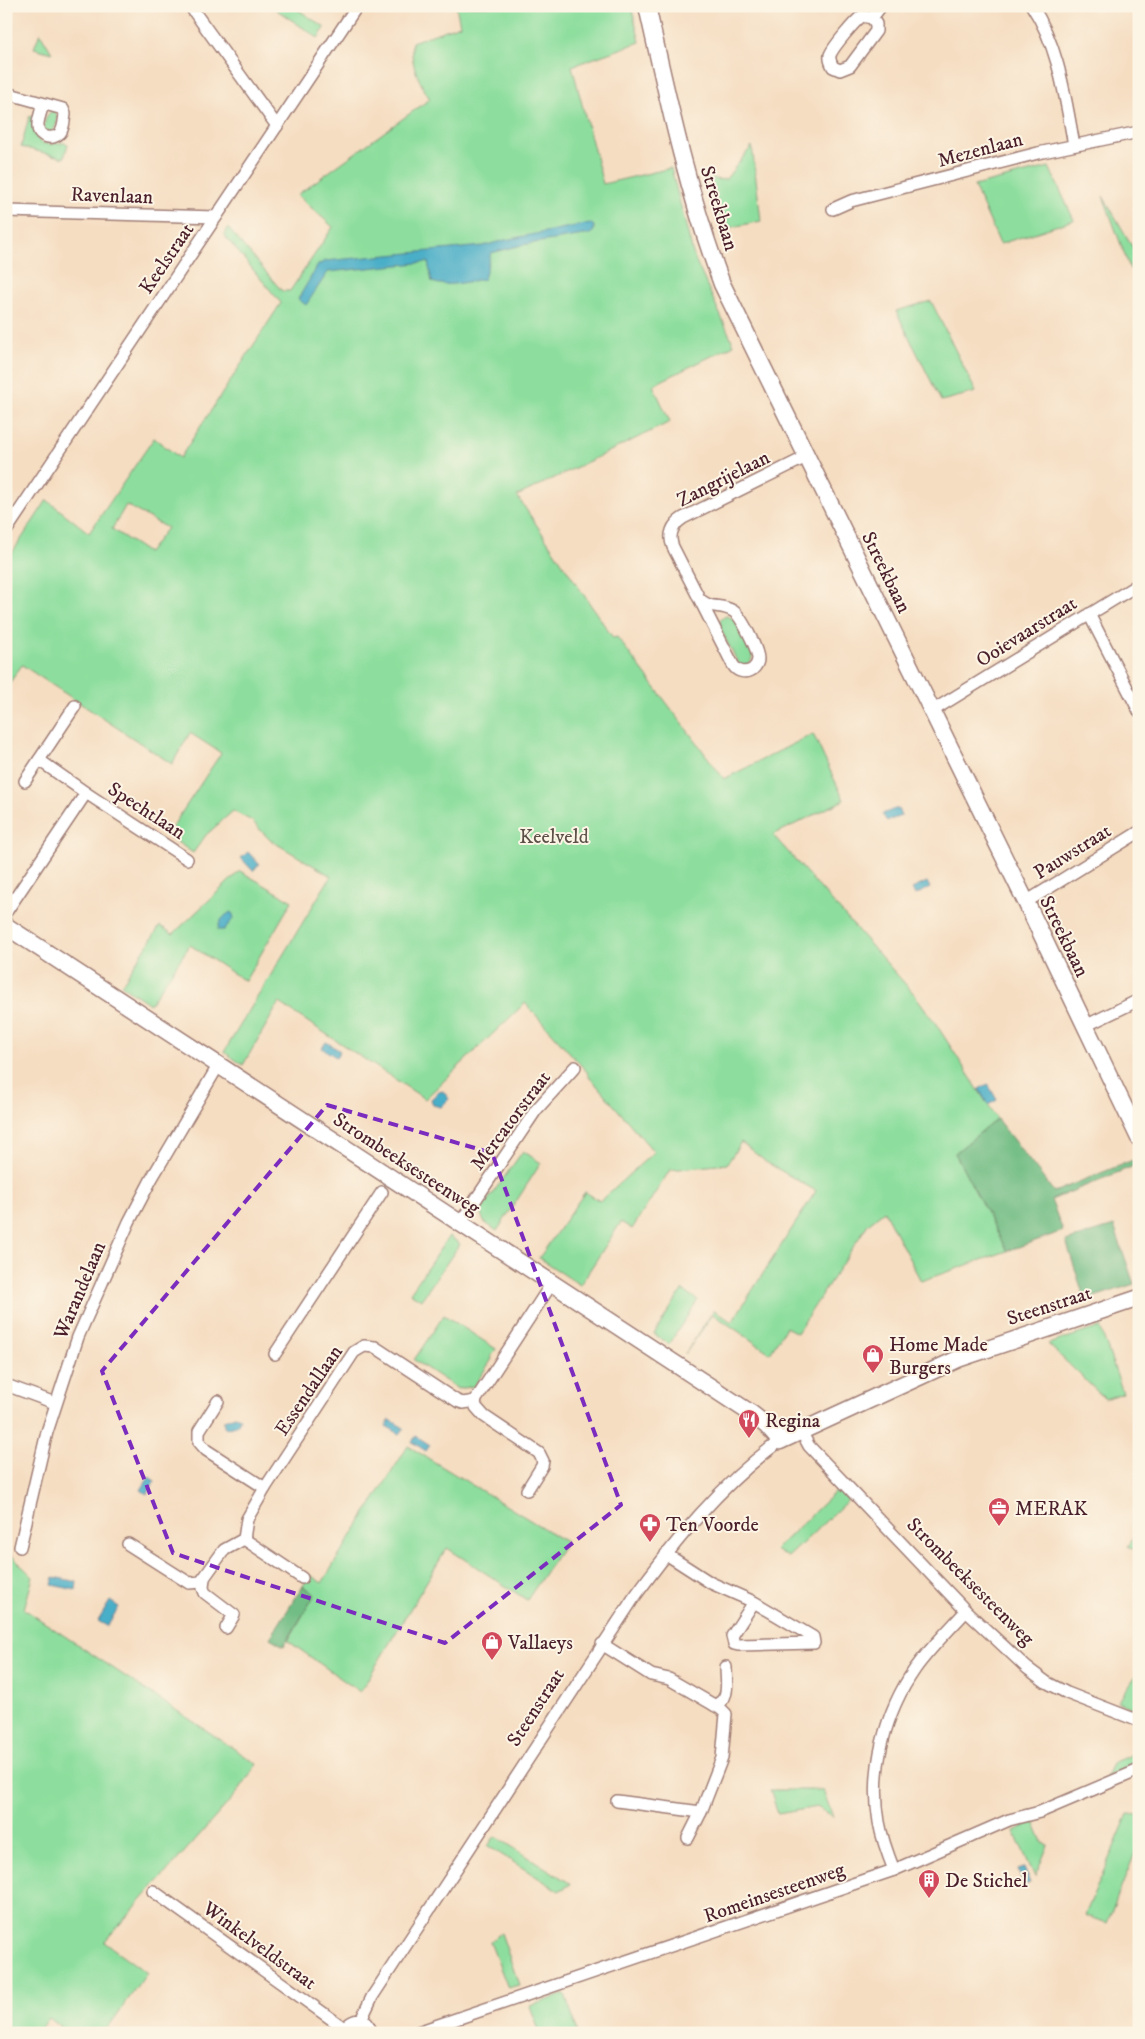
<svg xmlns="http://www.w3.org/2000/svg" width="1145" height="2039" viewBox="0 0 1145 2039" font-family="'IM FELL DW Pica',serif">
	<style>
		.green { fill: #8dde9e; stroke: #6c7e64; fill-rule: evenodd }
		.forest { fill: #72bd85; stroke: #5e6e58 }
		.water { fill: #48aec7; stroke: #496679 }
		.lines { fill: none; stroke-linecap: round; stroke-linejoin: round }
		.street-casing { stroke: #a07e76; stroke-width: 14 }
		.secondary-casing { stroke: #a07e76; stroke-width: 19 }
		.street { stroke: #fff; stroke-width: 11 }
		.secondary { stroke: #fff; stroke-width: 16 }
		.marked { fill: none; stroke: #7b2cbf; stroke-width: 4; stroke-dasharray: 10 6; stroke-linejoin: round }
		.labels { text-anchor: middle; stroke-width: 4; stroke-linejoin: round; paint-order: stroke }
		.street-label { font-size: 20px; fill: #4a1f2b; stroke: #fcf5e5 }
		.park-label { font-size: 20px; fill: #5b4f48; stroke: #fcf5e5 }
		.poi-label { font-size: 20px; fill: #4a1f2b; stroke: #fcf5e5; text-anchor: start }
	</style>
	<rect width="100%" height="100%" fill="#fcf5e5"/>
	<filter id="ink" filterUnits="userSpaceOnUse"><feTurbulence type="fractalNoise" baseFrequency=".02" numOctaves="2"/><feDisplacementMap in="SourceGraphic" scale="10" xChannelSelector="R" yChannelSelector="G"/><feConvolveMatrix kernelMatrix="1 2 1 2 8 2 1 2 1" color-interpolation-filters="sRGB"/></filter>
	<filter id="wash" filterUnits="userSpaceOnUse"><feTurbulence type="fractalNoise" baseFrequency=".0096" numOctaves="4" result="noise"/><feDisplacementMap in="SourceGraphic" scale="20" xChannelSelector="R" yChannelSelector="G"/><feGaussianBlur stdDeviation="1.12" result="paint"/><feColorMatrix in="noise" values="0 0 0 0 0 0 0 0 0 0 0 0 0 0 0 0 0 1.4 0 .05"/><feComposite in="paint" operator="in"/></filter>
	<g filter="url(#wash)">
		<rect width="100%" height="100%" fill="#f5ddc1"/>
		<g class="green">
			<polygon points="274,6 293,6 325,28 318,38 274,8"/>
			<path d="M 456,6 L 631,6 L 640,42 L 572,66 L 603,184 L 671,168 L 694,257 L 734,345 L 653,385 L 670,422 L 517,496 L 613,638 L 617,637 L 724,779 L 813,734 L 844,800 L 773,835 L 915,995 L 936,1024 L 997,1119 L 955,1153 L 1007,1251 L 921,1281 L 884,1211 L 868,1224 L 797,1333 L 786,1327 L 770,1353 L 713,1314 L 685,1354 L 714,1310 L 732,1322 L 816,1191 L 766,1162 L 741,1142 L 727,1164 L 670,1170 L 632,1229 L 621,1222 L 580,1285 L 539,1258 L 585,1192 L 600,1201 L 654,1152 L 587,1074 L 588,1073 L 525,1003 L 425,1099 L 279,1003 L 243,1065 L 224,1052 L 331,876 L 270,840 L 252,821 L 233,811 L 206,835 L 193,853 L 167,835 L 221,753 L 190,733 L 172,764 L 22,665 L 6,688 L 6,562 L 47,500 L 89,533 L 154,438 L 180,458 L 281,303 L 224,235 L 228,228 L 282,291 L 290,291 L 333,227 L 297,195 L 430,99 C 419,82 410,63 412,42 L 460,25 ZM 126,505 L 167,528 L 148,553 L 112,529 Z"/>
			<polygon points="40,33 52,53 34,48"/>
			<path d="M 52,111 L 56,113 C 59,119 56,130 50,132 L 45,130 C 43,125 46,114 52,111 Z"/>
			<path d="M 34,116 C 33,127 32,143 48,144 C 57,145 58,141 68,144 L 64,158 L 21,147 L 29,117 Z"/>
			<path d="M 752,146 L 761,221 L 728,228 L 717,219 L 705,172 C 711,179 717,181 726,179 Z"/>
			<polygon points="1049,167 1074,220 1000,244 974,186"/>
			<polygon points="1103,196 1135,251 1139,251 1139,267 1130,269"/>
			<polygon points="931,301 976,392 941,401 896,311"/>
			<path d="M 726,616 L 734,619 L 752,654 C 753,663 745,669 738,663 L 720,628 L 720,620 Z"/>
			<polygon points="240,871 292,901 245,981 190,945 150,1004 121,985 160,926 173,934"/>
			<polygon points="523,1151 541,1163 497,1231 484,1222 480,1211"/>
			<polygon points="449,1236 460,1244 421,1300 410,1293"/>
			<polygon points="682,1290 698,1300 669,1344 654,1334"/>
			<polygon points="444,1315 496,1349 491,1356 492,1359 474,1386 458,1389 414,1360"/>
			<polygon points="1100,1327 1123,1393 1105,1399 1048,1344"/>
			<polygon points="408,1446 566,1542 527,1600 447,1548 360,1692 288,1641 315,1594 303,1586 310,1575 322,1583"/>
			<polygon points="837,1490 848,1500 788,1557 775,1550"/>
			<polygon points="1139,1530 1139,1553 1128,1546"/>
			<polygon points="6,1555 12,1556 33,1577 24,1609 257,1764 237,1793 104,1942 147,1973 104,2033 69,2033 49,2018 38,2033 6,2033"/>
			<polygon points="1139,1671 1139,1711 1118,1702"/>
			<polygon points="1139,1744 1139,1762 1106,1777 1112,1763 1135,1753"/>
			<polygon points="770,1790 823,1790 833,1817 817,1807 778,1814"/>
			<polygon points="1128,1814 1139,1815 1139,1843 1107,1923 1085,1915"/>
			<polygon points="1034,1822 1043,1843 1048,1845 1035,1877 1014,1831"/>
			<polygon points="495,1836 571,1884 559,1891 488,1846"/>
			<polygon points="501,1933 519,1985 508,1988 490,1942"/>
			<polygon points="565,1994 578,2033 540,2033 530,2006"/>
		</g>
		<g class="forest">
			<polygon points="997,1119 1054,1192 1133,1160 1136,1165 1051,1200 1063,1231 1007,1251 955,1153"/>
			<polygon points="1114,1226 1134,1284 1085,1300 1066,1241"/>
			<polygon points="303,1586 315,1594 284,1646 270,1638"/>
		</g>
		<g class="water">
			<path d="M 590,223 L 594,226 L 594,231 L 590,234 L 522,245 L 491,253 L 484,279 C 469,281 447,288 432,282 L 428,262 L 328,272 L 306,305 L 298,299 L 318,265 L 325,261 L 483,246 L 505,240 Z"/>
			<polygon points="895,809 898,809 901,816 887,821 882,814"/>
			<polygon points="248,852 259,864 253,871 241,858"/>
			<polygon points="927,882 930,888 915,895 912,889"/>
			<path d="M 232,912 L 234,918 L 224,930 L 218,930 C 218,923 224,914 232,912 Z"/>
			<polygon points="326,1042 340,1051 336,1057 322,1048"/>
			<polygon points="988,1084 997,1100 988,1105 979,1089"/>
			<polygon points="443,1091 449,1099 441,1107 433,1105 431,1099 439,1092"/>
			<path d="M 235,1416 L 240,1418 C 240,1426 230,1429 224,1427 L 224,1420 Z"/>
			<polygon points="390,1420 404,1428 400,1434 386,1426"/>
			<polygon points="416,1436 430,1445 426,1451 412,1442"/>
			<polygon points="149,1477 155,1481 147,1494 141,1490"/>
			<polygon points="54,1577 77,1582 76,1590 52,1585"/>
			<polygon points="110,1601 119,1607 107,1626 98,1621"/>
			<polygon points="1024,1868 1030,1883 1024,1885 1018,1870"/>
		</g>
	</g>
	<g filter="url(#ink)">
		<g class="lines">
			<g class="street-casing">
				<g id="street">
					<polyline points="190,6 277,126"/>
					<path d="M 1032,6 C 1059,47 1065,97 1074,145"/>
					<path d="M 872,18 L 876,24 L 876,31 L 850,66 L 840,70 L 833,67 C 831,63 829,60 830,55 C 833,47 855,21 862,16 L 872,18 L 881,6"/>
					<path d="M 6,93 L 63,109 L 65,114 C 64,120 64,129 60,133 C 53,141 38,137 38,127 C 37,121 41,113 42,107 L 39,103"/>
					<polyline points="833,209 851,201 1038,153 1139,132"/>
					<polyline points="6,211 216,217"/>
					<polyline points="6,531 357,6"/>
					<path d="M 698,597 C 710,611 720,603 733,611 C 741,615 758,650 758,659 C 758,663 756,666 753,669 C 746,674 737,672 733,665 L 673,547 C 668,535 672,525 683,518 L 806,457"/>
					<polyline points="1089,614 1139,711"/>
					<polyline points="75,706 39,760 86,793 187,859"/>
					<polyline points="932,711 1139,584"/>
					<polyline points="25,781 39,760"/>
					<polyline points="1026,902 1139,832"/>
					<polyline points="6,912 86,793"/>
					<polyline points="1085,1026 1139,1000"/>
					<polyline points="460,1223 536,1110 575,1067"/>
					<polyline points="275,1354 382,1192"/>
					<polyline points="6,1385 55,1403"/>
					<polyline points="218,1401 199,1431 199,1442 206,1450 265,1488"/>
					<polyline points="475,1401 552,1283"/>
					<polyline points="802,1433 809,1446 966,1611 1027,1668 1046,1682 1067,1693 1139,1721"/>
					<polyline points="244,1539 302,1578"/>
					<polyline points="128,1544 189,1583 201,1582 224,1550 244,1539 247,1519 265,1488 354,1352 364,1346 375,1347 457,1401 463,1403 475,1401 476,1407 484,1416 539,1453 543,1461 542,1466 527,1490"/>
					<polyline points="20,1547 47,1432 78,1337 129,1222 152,1178 218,1066"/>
					<polyline points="666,1554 711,1583 754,1602 813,1637 814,1643 738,1645 734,1644 732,1636 754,1602"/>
					<polyline points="204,1578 203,1588 205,1593 234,1615 226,1628"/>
					<polyline points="602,1644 651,1675 669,1679 721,1709 726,1714 722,1758 701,1812 688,1838"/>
					<path d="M 714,1705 C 731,1701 726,1681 726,1667"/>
					<polyline points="617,1801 701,1812"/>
					<path d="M 894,1870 C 888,1855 882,1839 879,1822 C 870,1770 885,1712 915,1669 C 930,1648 949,1630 966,1611"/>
					<polyline points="153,1891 344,2028"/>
					<path d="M 361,2020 L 372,1997 L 633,1599 C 675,1541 722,1483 780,1441"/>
					<path d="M 340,2033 C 348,2024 355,2016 367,2023 L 372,2033"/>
					<polyline points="415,2033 894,1870 1009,1820 1040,1812 1139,1770"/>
				</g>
			</g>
			<g class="secondary-casing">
				<g id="secondary">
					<path d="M 647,6 C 668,100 688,194 722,284 L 1026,902 L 1139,1138"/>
					<polyline points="6,926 752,1414 767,1426 780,1441 958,1359 1139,1298"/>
				</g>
			</g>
			<use href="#street" class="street"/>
			<use href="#secondary" class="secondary"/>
		</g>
	</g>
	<path class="marked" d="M 327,1105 L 492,1153 L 621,1505 L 445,1643 L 173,1553 L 102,1371 Z"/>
	<defs>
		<g id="shop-pin" transform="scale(1.125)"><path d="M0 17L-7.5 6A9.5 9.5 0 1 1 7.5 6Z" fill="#d1495b" stroke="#fcf5e5"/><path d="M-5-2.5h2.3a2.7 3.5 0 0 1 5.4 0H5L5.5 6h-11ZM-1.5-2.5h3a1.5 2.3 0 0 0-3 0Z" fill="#fff"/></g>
		<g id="restaurant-pin" transform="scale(1.125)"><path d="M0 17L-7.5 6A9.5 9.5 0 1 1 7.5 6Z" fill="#d1495b" stroke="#fcf5e5"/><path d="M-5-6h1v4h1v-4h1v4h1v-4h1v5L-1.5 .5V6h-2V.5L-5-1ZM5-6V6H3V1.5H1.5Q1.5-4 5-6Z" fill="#fff"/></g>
		<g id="office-pin" transform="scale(1.125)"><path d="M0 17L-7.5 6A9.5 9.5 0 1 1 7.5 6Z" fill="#d1495b" stroke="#fcf5e5"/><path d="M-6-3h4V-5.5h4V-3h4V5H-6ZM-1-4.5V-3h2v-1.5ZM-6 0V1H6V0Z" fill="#fff"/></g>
		<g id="pharmacy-pin" transform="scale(1.125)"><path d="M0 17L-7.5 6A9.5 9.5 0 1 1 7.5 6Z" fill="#d1495b" stroke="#fcf5e5"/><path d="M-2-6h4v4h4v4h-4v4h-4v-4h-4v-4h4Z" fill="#fff"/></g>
		<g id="building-pin" transform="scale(1.125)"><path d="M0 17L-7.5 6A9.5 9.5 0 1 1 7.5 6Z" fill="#d1495b" stroke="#fcf5e5"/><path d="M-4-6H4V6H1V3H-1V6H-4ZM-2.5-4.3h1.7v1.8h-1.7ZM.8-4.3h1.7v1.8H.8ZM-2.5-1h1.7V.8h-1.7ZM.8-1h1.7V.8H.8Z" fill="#fff"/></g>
	</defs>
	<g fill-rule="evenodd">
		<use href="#shop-pin" x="873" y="1355"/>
		<use href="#restaurant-pin" x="749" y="1420"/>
		<use href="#office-pin" x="999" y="1508"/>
		<use href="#pharmacy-pin" x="650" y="1524"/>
		<use href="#shop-pin" x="492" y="1642"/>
		<use href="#building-pin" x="929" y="1880"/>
	</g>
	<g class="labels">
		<g class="street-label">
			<text transform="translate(980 149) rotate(-15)" y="7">Mezenlaan</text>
			<text transform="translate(112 195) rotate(2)" y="7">Ravenlaan</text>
			<text transform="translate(720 208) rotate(73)" y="7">Streekbaan</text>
			<text transform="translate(166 258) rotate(-56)" y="7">Keelstraat</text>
			<text transform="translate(723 478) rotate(-27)" y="7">Zangrijelaan</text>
			<text transform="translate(887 572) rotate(64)" y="7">Streekbaan</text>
			<text transform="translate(1026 631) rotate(-32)" y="7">Ooievaarstraat</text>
			<text transform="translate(147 810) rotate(33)" y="7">Spechtlaan</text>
			<text transform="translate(1072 851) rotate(-32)" y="7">Pauwstraat</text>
			<text transform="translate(1065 936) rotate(64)" y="7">Streekbaan</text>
			<text transform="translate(510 1120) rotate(-53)" y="7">Mercatorstraat</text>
			<text transform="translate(407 1163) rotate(33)" y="7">Strombeeksesteenweg</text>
			<text transform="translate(79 1290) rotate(-67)" y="7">Warandelaan</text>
			<text transform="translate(1049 1305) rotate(-18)" y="7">Steenstraat</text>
			<text transform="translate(308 1390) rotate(-56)" y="7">Essendallaan</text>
			<text transform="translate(971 1581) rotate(45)" y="7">Strombeeksesteenweg</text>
			<text transform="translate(535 1707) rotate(-57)" y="7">Steenstraat</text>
			<text transform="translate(774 1892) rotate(-19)" y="7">Romeinsesteenweg</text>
			<text transform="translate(260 1945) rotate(36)" y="7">Winkelveldstraat</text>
		</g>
		<g class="park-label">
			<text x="554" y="843">Keelveld</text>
		</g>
		<g class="poi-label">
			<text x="889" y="1351">Home Made<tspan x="889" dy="23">Burgers</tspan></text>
			<text x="765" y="1427">Regina</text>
			<text x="1015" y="1515">MERAK</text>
			<text x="666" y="1531">Ten Voorde</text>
			<text x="508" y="1649">Vallaeys</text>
			<text x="945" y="1887">De Stichel</text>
		</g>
	</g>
	<rect width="1145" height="2039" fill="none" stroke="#fcf5e5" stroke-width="25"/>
</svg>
